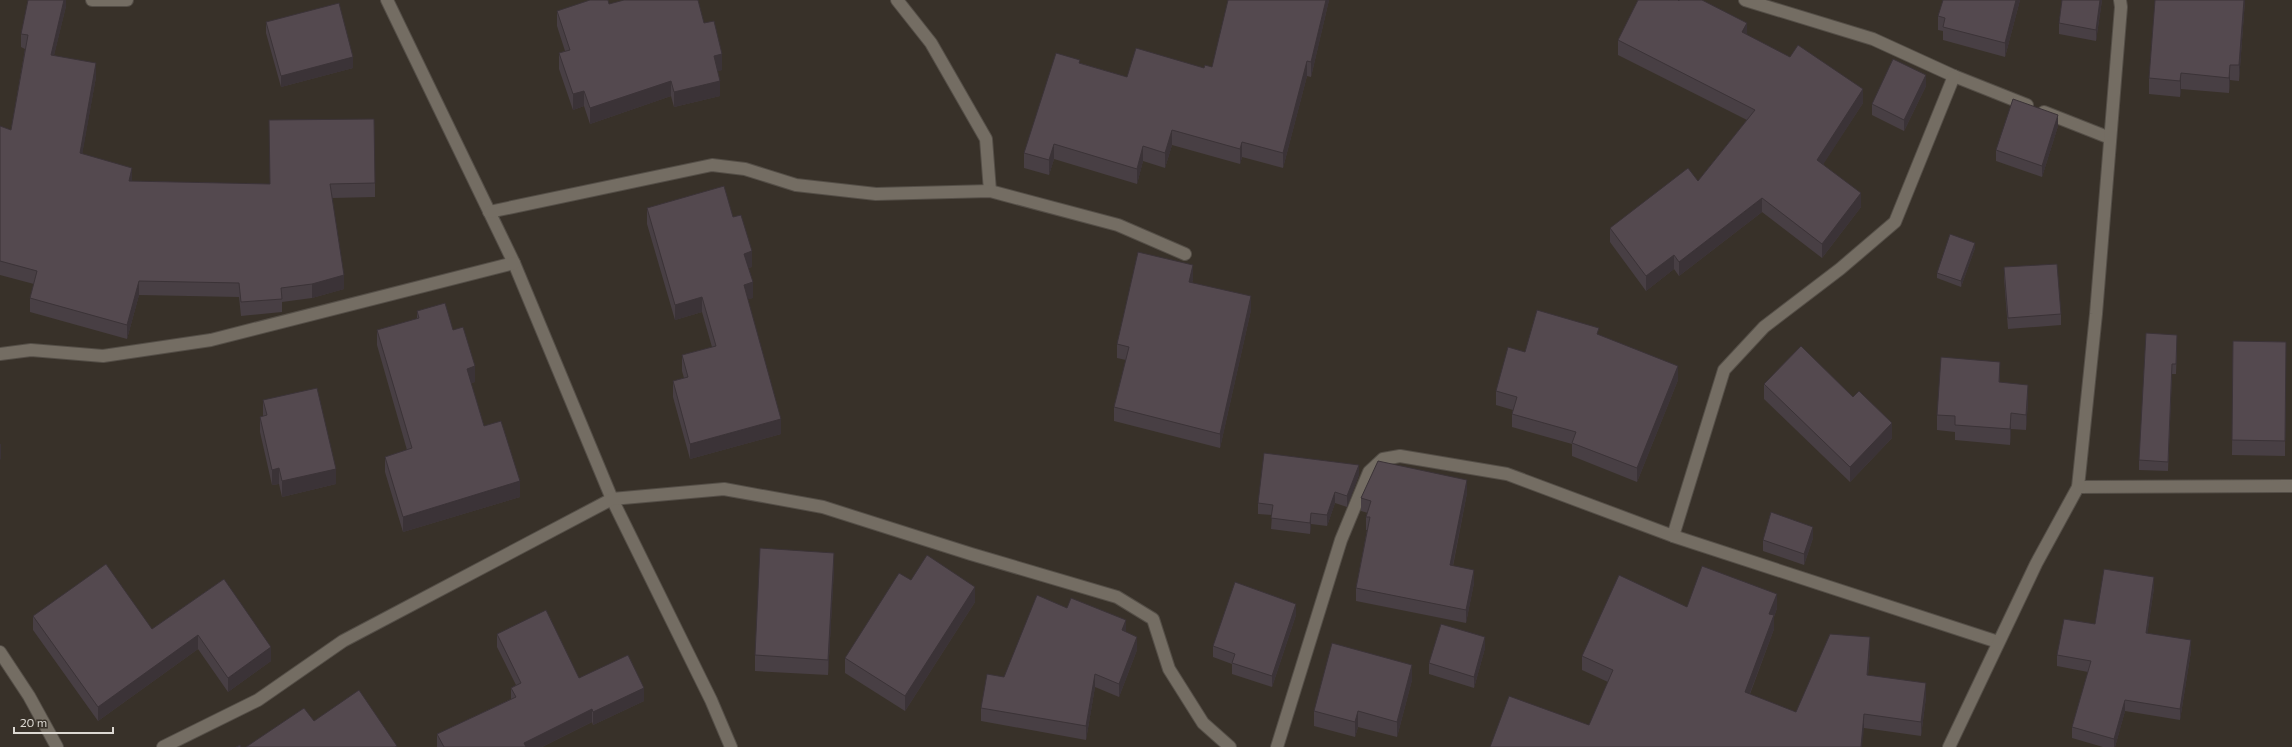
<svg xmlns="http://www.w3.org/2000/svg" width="2292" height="747" viewBox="0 0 2292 747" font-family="Commissioner,sans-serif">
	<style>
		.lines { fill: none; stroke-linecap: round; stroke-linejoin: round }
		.minor-casing { stroke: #544e47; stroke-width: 14 }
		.minor { stroke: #746d63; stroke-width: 12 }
		.wall { fill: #483f44 }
		.shaded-wall { fill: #3b3337 }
		.building { fill: #54494f; stroke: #3b3337 }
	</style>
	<rect width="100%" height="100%" fill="#383129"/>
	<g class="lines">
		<g class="minor-casing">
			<g id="minor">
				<polyline points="92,0 127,0"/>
				<polyline points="387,0 514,263 612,499 711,700 731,747"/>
				<polyline points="897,0 931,43 986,139 990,191"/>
				<polyline points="1745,0 1873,39 1954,76 2027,105"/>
				<polyline points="2044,112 2110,138"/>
				<polyline points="489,212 712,165 745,169 796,185 876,194 990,191 1118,225 1185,254"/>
				<polyline points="0,354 31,350 103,356 211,340 514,263"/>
				<polyline points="2078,487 2292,486"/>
				<polyline points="1673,536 1724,370 1764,327 1840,269 1895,222 1954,76"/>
				<polyline points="0,652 29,696 57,747"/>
				<polyline points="163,747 258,700 343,641 612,499 724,489 823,507 971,554 1117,597 1153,619 1169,669 1203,723 1230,747"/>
				<polyline points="1277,747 1341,540 1369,472 1383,459 1400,456 1507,474 1673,536 1998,642"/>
				<polyline points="1949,747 2036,564 2078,487 2096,314 2121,7 2120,0"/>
			</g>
		</g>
		<use href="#minor" class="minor"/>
	</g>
	<g class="wall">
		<polygon points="66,0 66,6 54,55 96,77 82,154 132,181 270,184 375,183 375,197 332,198 344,289 312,298 282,302 282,312 241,316 239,297 139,295 127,339 30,312 30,298 34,284 0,275 0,126 11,130 25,49 21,47 21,34"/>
		<polygon points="1329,0 1311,77 1307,76 1283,168 1242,157 1240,164 1172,145 1165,168 1143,161 1137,184 1054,159 1049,175 1024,168 1024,153 1080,63 1127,77 1212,67"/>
		<polygon points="2020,0 2005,57 1943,40 1943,31 1938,30 1938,16"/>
		<polygon points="2062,0 2102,0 2096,41 2059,34 2059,23"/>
		<polygon points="2245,0 2239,81 2230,80 2229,93 2181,89 2180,97 2149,94 2149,78"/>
		<polygon points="609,4 704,23 722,70 717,71 720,96 674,107 671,96 590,124 584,106 573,110 559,69 559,53 565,51 557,26 557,11"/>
		<polygon points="266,22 353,68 281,87 266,33"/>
		<polygon points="1747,35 1863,103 1823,164 1861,207 1822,258 1762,212 1679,276 1674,269 1646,291 1610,242 1610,228 1698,181 1747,120 1618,55 1618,40"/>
		<polygon points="1926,86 1904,131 1872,115 1872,104"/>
		<polygon points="2058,126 2042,177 1996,161 1996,150"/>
		<polygon points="647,208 733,217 752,267 748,268 753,298 747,299 781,434 690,459 673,397 673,381 684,378 682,371 682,355 712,347 702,312 675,320 647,224"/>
		<polygon points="1975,248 1961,287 1937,278 1937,273"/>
		<polygon points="2004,267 2061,314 2061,325 2008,329 2004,278"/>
		<polygon points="1193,279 1192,283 1251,310 1220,448 1114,421 1114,407 1126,360 1117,358 1117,344"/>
		<polygon points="417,311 453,330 475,382 471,383 484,426 520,497 403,532 385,472 385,457 407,450 377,345 377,330 417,319"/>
		<polygon points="1599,335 1678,380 1637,482 1572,456 1572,444 1512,427 1512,414 1513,410 1496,405 1496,391 1525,352"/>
		<polygon points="2233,341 2286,342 2285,456 2232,455"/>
		<polygon points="2177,345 2176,374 2172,374 2168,471 2139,470 2139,460"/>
		<polygon points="2000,377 2000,382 2028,400 2026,430 2011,429 2010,445 1955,440 1955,432 1937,430 1937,415"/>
		<polygon points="1764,384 1892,438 1850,482 1764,399"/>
		<polygon points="263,400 336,484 282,497 279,484 272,485 260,432 260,417 263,416"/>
		<polygon points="1359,475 1347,507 1335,503 1327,526 1311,524 1310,534 1271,529 1272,515 1258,514 1258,503"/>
		<polygon points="1467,493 1453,566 1474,583 1466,623 1356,601 1356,588 1367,530 1366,530 1366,517 1368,513 1361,511 1361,498"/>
		<polygon points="1813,538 1804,565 1763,551 1763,540"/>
		<polygon points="834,568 828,675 755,671 755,655"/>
		<polygon points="224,579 271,661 228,692 198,649 98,721 33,630 33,616 152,629"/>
		<polygon points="911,580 975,602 905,711 845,673 845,658"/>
		<polygon points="2154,588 2147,634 2191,651 2180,720 2125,711 2115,747 2103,747 2072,738 2072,727 2088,672 2057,666 2057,655 2095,624"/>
		<polygon points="1687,607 1777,608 1774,617 1774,629 1750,694 1796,712 1870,651 1868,675 1926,697 1921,736 1864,728 1589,725 1608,682 1582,670 1582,656"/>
		<polygon points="1296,615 1272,687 1232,674 1232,664 1213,657 1213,646"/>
		<polygon points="1126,632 1137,650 1119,697 1095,687 1086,740 981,721 981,708"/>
		<polygon points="497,634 579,678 644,701 593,725 592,722 542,747 437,747 437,734 511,699 511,688 516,685 497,647"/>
		<polygon points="1485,648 1474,688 1429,674 1429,663"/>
		<polygon points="1412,680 1397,737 1358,727 1355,737 1314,726 1314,711"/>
	</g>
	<g class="shaded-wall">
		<polygon points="64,0 66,0 66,6 51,68 51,55"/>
		<polygon points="1326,0 1329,0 1311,77 1311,62"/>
		<polygon points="2016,0 2020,0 2005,57 2005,43"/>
		<polygon points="2100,0 2102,0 2096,41 2096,30"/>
		<polygon points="2244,0 2245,0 2239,81 2239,65"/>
		<polygon points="1747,23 1747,37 1742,32"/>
		<polygon points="722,54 722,70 714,72 714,56"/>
		<polygon points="353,57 353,68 281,87 281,76"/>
		<polygon points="1307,61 1307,76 1283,168 1283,153"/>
		<polygon points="96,63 96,77 80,167 80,153"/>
		<polygon points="2230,65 2230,80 2229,93 2229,78"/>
		<polygon points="2181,73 2181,89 2180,97 2180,81"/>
		<polygon points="1926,75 1926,86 1904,131 1904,120"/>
		<polygon points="671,81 671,96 590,124 590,108"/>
		<polygon points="720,81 720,96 674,107 674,92"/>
		<polygon points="1863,89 1863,103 1817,174 1817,160"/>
		<polygon points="584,91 584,106 573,110 573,94"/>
		<polygon points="2058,115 2058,126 2042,177 2042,166"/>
		<polygon points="1172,130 1172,145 1165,168 1165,153"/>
		<polygon points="1242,142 1242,157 1240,164 1240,149"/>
		<polygon points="1054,144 1054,159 1049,175 1049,160"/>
		<polygon points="1143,146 1143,161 1137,184 1137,169"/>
		<polygon points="132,168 132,182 129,181"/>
		<polygon points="1861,193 1861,207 1822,258 1822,244"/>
		<polygon points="1762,198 1762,212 1679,276 1679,262"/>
		<polygon points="1975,243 1975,248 1961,287 1961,281"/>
		<polygon points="752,251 752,267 744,269 744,254"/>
		<polygon points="1674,255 1674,269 1646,291 1646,276"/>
		<polygon points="1193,265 1193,279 1189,296 1189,282"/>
		<polygon points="344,275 344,289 312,298 312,284"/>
		<polygon points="139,281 139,295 127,339 127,325"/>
		<polygon points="753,282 753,298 744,300 744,285"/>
		<polygon points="1251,296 1251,310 1220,448 1220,434"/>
		<polygon points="702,297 702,312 675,320 675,305"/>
		<polygon points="2000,362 2000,377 1999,397 1999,382"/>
		<polygon points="475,366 475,382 467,384 467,369"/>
		<polygon points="1678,366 1678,380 1637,482 1637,468"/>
		<polygon points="2028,385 2028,400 2026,430 2026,415"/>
		<polygon points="2011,413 2011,429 2010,445 2010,429"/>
		<polygon points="781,419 781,434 690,459 690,444"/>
		<polygon points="1892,423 1892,438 1850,482 1850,467"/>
		<polygon points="0,444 1,444 1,459 0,460"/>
		<polygon points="1359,465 1359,475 1347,507 1347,496"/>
		<polygon points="279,468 279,484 272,485 272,470"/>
		<polygon points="336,469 336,484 282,497 282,481"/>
		<polygon points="1467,480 1467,493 1450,579 1450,565"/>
		<polygon points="520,481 520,497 403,532 403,517"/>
		<polygon points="1335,492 1335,503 1327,526 1327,515"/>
		<polygon points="1311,513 1311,524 1310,534 1310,523"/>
		<polygon points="1813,527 1813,538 1804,565 1804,554"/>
		<polygon points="834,553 834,568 828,675 828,660"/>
		<polygon points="1474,570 1474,583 1466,623 1466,610"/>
		<polygon points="2154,577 2154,588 2146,644 2146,633"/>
		<polygon points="975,587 975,602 905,711 905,696"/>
		<polygon points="1777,594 1777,608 1774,617 1774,629 1745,706 1745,692 1769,614"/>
		<polygon points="1296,604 1296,615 1272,687 1272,676"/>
		<polygon points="1126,620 1126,634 1122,630"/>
		<polygon points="198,635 198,649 98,721 98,707"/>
		<polygon points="1137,637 1137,650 1119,697 1119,684"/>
		<polygon points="1485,637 1485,648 1474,688 1474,677"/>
		<polygon points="1870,637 1870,651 1867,689 1867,675"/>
		<polygon points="2191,640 2191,651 2180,720 2180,709"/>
		<polygon points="271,647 271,661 228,692 228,678"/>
		<polygon points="1412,665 1412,680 1397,737 1397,722"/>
		<polygon points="1095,674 1095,687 1086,740 1086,726"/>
		<polygon points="1926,683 1926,697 1921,736 1921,722"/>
		<polygon points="644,688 644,701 593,725 593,712"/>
		<polygon points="2125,700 2125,711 2115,747 2114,747 2114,739"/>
		<polygon points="592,709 592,722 542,747 524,747 524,743"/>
		<polygon points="1358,711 1358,727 1355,737 1355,722"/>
		<polygon points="1864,714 1864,728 1862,747 1861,747"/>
	</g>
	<g class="building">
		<polygon points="28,0 64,0 51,55 96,63 80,153 132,168 129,181 270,184 269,120 374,119 375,183 330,184 344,275 312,284 281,288 282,299 241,302 239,283 139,281 127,325 30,298 37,271 0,261 0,126 11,130 28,35 21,34"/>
		<polygon points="590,0 608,0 609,4 624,0 698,0 704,23 714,21 722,54 714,56 720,81 674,92 671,81 590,108 584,91 573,94 559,53 570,50 557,11"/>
		<polygon points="1228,0 1326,0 1311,62 1307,61 1283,153 1242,142 1240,149 1172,130 1165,153 1143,146 1137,169 1054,144 1049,160 1024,153 1056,53 1080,60 1079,63 1127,77 1136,48 1204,68 1205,65 1212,67"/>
		<polygon points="1638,0 1678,0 1679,1 1679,0 1702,0 1747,23 1742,32 1790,57 1798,45 1863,89 1817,160 1861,193 1822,244 1762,198 1679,262 1674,255 1646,276 1610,228 1688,168 1698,181 1755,110 1618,40"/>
		<polygon points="1943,0 2016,0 2005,43 1943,27 1945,18 1938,16"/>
		<polygon points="2062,0 2100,0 2096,30 2059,23"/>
		<polygon points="2155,0 2244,0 2239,65 2230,65 2229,78 2181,73 2180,81 2149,78"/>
		<polygon points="339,3 353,57 281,76 266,22"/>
		<polygon points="1893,59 1926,75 1904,120 1872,104"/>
		<polygon points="2013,99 2058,115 2042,166 1996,150"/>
		<polygon points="724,186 733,217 741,215 752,251 744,254 753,282 744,285 781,419 690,444 673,381 688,377 682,355 716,346 702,297 675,305 647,208"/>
		<polygon points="1950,234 1975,243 1961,281 1937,273"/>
		<polygon points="1138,252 1193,265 1189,282 1251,296 1220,434 1114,407 1129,347 1117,344"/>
		<polygon points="2057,264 2061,314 2008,318 2004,267"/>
		<polygon points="445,303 453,330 463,327 475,366 467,369 484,426 501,421 520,481 403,517 385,457 412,448 377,330 419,318 417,311"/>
		<polygon points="1537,310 1599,328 1597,334 1678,366 1637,468 1572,443 1576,432 1512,414 1517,397 1496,391 1508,347 1525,352"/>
		<polygon points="2146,333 2177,335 2176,364 2172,364 2168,462 2139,460"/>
		<polygon points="2233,341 2286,342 2285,441 2232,440"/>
		<polygon points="1801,346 1853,397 1859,391 1892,423 1850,467 1764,384"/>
		<polygon points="1941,357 2000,362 1999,382 2028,385 2026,415 2011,413 2010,429 1955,425 1955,416 1937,415"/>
		<polygon points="317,388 336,469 282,481 279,468 272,470 260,417 267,415 263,400"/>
		<polygon points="1264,453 1359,465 1347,496 1335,492 1327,515 1311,513 1310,523 1271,518 1273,505 1258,503"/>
		<polygon points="1378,461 1467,480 1450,565 1474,570 1466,610 1356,588 1370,517 1366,517 1371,501 1361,498"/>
		<polygon points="1771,512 1813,527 1804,554 1763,540"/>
		<polygon points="760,548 834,553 828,660 755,655"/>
		<polygon points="927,555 975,587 905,696 845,658 899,573 911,580"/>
		<polygon points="106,564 152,629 224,579 271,647 228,678 198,635 98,707 33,616"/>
		<polygon points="1702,566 1777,594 1769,614 1774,615 1745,692 1796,712 1830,634 1870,637 1867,675 1926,683 1921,722 1864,714 1861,747 1490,747 1509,696 1589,725 1613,670 1582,656 1619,575 1687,607"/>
		<polygon points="2104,569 2154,577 2146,633 2191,640 2180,709 2125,700 2114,739 2072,727 2091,661 2057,655 2064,619 2095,624"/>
		<polygon points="1235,582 1296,604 1272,676 1232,663 1235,654 1213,646"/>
		<polygon points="1037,595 1067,608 1071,598 1126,620 1122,630 1137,637 1119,684 1095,674 1086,726 981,708 987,674 1004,677"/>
		<polygon points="546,610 579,678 628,655 644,688 593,712 592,709 524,743 526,747 444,747 437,734 516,697 511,688 521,683 497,634"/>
		<polygon points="1441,624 1485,637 1474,677 1429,663"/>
		<polygon points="1332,643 1412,665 1397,722 1358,711 1355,722 1314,711"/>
		<polygon points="359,690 397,746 395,747 246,747 304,708 314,721"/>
		<polygon points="240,745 241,747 236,747"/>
	</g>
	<path d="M14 727v6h99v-6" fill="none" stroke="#dcd8d2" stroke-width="2"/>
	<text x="20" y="727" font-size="12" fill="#dcd8d2" stroke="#383129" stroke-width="3" paint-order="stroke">20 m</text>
</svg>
